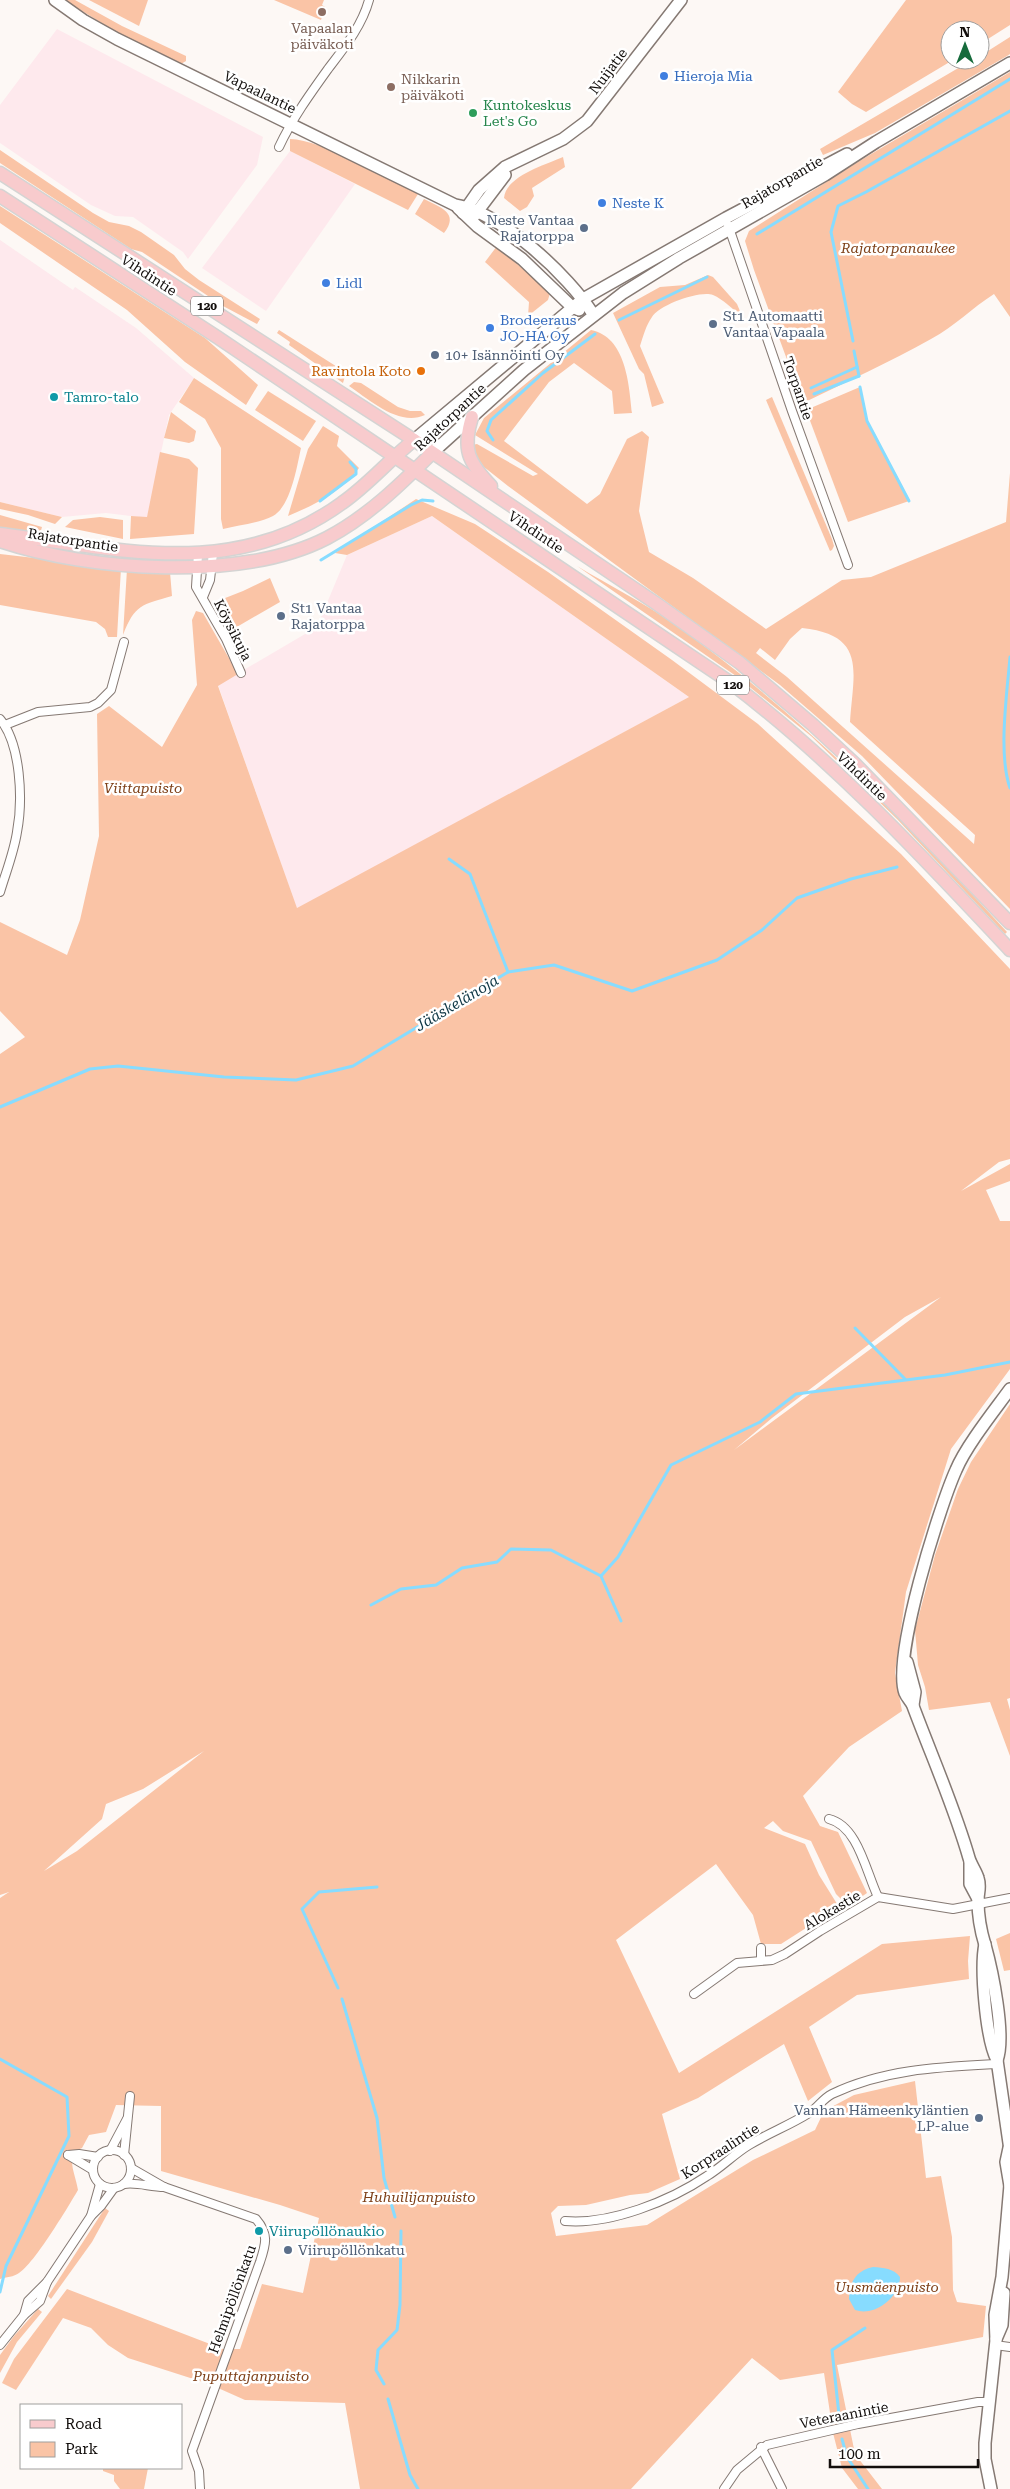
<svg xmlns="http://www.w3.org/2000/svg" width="1010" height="2489" viewBox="0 0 1010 2489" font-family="'Roboto Serif',serif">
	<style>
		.industrial { fill: #fee9ed }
		.green { fill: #fac4a6; fill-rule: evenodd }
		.water { fill: #87dcff }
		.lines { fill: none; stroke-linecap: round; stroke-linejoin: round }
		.stream { stroke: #87dcff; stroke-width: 3 }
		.street-casing { stroke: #857973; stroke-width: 10 }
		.secondary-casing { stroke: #857973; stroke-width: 14 }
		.primary-casing { stroke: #d4d4d3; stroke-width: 15 }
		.street { stroke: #fff; stroke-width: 8 }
		.secondary { stroke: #fff; stroke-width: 11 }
		.primary { stroke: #f8cbcd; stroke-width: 12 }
		.education-dot { fill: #8d6e63; stroke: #fff; stroke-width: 2 }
		.shop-dot { fill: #3f7fe0; stroke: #fff; stroke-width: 2 }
		.leisure-dot { fill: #2e9e5b; stroke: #fff; stroke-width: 2 }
		.service-dot { fill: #5c6f8a; stroke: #fff; stroke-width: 2 }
		.food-dot { fill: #e8710a; stroke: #fff; stroke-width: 2 }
		.culture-dot { fill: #0f9aa8; stroke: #fff; stroke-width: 2 }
		.labels { text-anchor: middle; stroke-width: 5; stroke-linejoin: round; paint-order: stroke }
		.shield { fill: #fff; stroke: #595655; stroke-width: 1 }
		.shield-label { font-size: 12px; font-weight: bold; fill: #120e0c }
		.education-label { font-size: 14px; fill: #785e54; stroke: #fff }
		.street-label { font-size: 14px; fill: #120e0c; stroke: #fff }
		.shop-label { font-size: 14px; fill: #366cbe; stroke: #fff; text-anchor: start }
		.leisure-label { font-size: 14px; fill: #27864d; stroke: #fff; text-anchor: start }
		.service-label { font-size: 14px; fill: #4e5e75; stroke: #fff; text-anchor: start }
		.park-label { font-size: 14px; font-style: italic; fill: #7e4018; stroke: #fff }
		.food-label { font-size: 14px; fill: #c56008; stroke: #fff; text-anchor: end }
		.culture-label { font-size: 14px; fill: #0d838f; stroke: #fff; text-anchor: start }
		.water-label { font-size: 15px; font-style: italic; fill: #0f3745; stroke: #fff }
	</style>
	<rect width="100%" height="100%" fill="#fdf8f5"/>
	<g class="industrial">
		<polygon points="57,29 263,137 257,165 188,259 183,252 133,217 115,216 91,205 0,143 0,105"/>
		<polygon points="290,151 355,184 266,311 202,268"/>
		<polygon points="0,240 73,290 75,287 136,328 194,378 169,415 147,518 106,513 62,517 0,502"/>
		<polygon points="432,516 689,697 297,909 218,685 317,627 347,555"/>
	</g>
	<g class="green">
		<polygon points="64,0 75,0 122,26 186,56 186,61 181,64 115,31"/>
		<polygon points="89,0 148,0 139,26"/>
		<polygon points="274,0 324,0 322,5 325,7 321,20"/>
		<polygon points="906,0 1010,0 1010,25 980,44 980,30 950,30 950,60 953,60 866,112 852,104 838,92"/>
		<polygon points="1010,37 1010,54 1007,56 875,133 823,155 820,149 972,60 980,60 980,56"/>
		<path d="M 1010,72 L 1010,317 L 994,294 C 972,308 955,326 931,339 C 890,362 846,382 803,403 L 754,270 L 745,241 L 749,231 L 861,160 Z"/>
		<polygon points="242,85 279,101 278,108 240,88"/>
		<path d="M 290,139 C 323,140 387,178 418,194 L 408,210 L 290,151 Z"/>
		<polygon points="0,150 93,213 109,222 129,226 141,232 174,255 185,269 199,280 260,319 257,324 223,306 142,252 131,249 0,163"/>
		<path d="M 563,157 L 565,167 L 532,188 L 534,196 L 527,207 L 520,211 L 504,198 C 506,176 545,165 563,157 Z"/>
		<path d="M 424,199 C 440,207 460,213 444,233 L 415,214 Z"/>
		<polygon points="0,206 205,338 258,385 246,405 185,362 127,310 0,223"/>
		<polygon points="497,246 550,293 548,300 528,316 529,302 485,262"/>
		<path d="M 708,275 L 713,277 L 737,304 L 742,316 C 733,310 723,299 713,295 C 700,290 659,305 652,317 C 646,325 643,337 640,346 L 664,403 L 652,407 L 644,374 L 639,369 L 613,313 L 660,287 L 685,285 Z"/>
		<polygon points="279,330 342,370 345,376 343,383 289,345 290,342 277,333"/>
		<path d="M 591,330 C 626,337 629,384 632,413 L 614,414 L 612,391 L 574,363 L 549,382 L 504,441 L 587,504 L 600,494 L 627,439 L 642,431 L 649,437 L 639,511 L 649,552 L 693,578 L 766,629 L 842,580 L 871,577 L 1006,522 L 1010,473 L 1010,909 L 862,756 L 780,685 L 508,486 L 484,467 L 474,454 L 472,445 L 477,444 L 533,476 L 538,474 L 475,435 L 484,418 ZM 802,628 C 868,635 853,673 850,722 L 975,835 L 974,844 L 787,677 L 756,653 L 760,648 L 775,660 L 790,639 Z"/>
		<path d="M 194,378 L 301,448 C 297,466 291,506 273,516 C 259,523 239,525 223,529 L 221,519 L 221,448 L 205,419 L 179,402 Z"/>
		<path d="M 354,382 L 361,383 L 398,407 L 410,411 L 421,411 L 425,415 C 399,427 370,400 349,386 Z"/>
		<polygon points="860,387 867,421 909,501 848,522 806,410"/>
		<polygon points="268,391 316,421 303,441 255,410"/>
		<polygon points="772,397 832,539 834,546 832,550 830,551 766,400"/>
		<polygon points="171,412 196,431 194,441 189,443 164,438"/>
		<path d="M 323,426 L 339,436 L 337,446 L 359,468 C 340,493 316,504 288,516 L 308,449 Z"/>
		<polygon points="160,452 189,459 198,468 194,534 130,539 131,516 147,517"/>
		<path d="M 416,499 L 475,524 L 548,572 L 672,660 L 758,724 L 901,854 L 1010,969 L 1010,1159 L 999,1162 L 961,1191 L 1010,1164 L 1010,1181 L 986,1190 L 1000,1221 L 1010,1221 L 1010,1369 L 951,1449 L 906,1592 L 895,1673 L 902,1711 L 849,1747 L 803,1796 L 820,1826 L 838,1832 L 867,1893 L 848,1906 L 836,1894 L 811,1841 L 783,1831 L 773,1821 L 764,1828 L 805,1844 L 819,1875 L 839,1907 L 781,1944 L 761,1944 L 753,1915 L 716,1864 L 616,1940 L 679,2073 L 882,1944 L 970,1936 L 968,1961 L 969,1979 L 857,1995 L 809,2027 L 832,2082 L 808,2101 L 784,2044 L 698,2098 L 662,2114 L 680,2179 L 648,2193 L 630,2195 L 586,2205 L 558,2206 L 551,2213 L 556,2236 L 647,2225 L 753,2160 L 815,2130 L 824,2111 L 854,2095 L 915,2081 L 926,2178 L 941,2176 L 952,2237 L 953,2290 L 957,2302 L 986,2306 L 983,2337 L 837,2365 L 855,2454 L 882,2489 L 858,2489 L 842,2468 L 833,2433 L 824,2373 L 780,2380 L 752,2358 L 631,2489 L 360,2489 L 345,2403 L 245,2400 L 209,2384 L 128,2358 L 108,2345 L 91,2328 L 63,2318 L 16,2390 L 2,2383 L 14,2359 L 67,2289 L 223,2349 L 240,2349 L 262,2284 L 303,2293 L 319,2218 L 280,2205 L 161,2171 L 161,2106 L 116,2105 L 106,2132 L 89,2135 L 82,2148 L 73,2152 C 70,2168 75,2173 78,2190 C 68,2207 34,2264 19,2273 C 14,2277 6,2277 0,2279 L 0,1898 L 9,1892 L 0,1895 L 0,1054 L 25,1037 L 0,1011 L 0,922 L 67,955 L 80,920 L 99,836 L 97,714 L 109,706 L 162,747 L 197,685 L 192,620 L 196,611 L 203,613 L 238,674 L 218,686 L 297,908 L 689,697 L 432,516 L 347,555 L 335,553 ZM 941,1297 L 734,1450 L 772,1418 L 905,1317 ZM 204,1751 L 77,1851 L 44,1871 L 102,1819 L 106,1804 L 143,1789 Z"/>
		<polygon points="0,502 62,517 55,524 28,515 0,509"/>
		<polygon points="0,515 42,527 40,534 0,528"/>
		<polygon points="100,517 123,520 123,539 65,527 73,520"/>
		<polygon points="0,554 121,568 117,637 108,637 105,629 96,622 0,605"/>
		<path d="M 577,566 C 610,586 645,603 677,626 C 800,714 905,821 1007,932 L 1005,934 L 897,819 L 811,736 L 736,676 Z"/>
		<path d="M 127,569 L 170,572 L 172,596 C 142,605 135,604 123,635 Z"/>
		<path d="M 270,578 L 280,602 L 235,628 C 221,623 219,615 215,602 L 243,591 Z"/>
		<polygon points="1010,1404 1010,1698 1007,1699 1010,1710 1010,1756 990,1702 929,1710 925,1687 918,1665 915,1630 935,1555 958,1489 971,1462"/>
		<polygon points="1010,1933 1010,1970 1004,1971 996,1939"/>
		<polygon points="105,2208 109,2211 92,2242 51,2299 48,2296"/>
		<polygon points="38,2309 42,2312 17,2342 0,2373 0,2355 14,2336"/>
		<polygon points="103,2468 148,2468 144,2489 120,2489 114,2481 114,2475 103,2471"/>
	</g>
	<path class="water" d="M 873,2267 C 884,2268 893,2268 900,2277 C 900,2297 875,2317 855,2310 L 849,2299 C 850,2282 855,2271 873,2267 Z"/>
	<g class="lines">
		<g class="stream">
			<polyline points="757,234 1010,79"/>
			<polyline points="619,320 707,277"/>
			<polyline points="853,341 831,232 838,206 866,192 1010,111"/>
			<polyline points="854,351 859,376"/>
			<polyline points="860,387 867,421 909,501"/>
			<polyline points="811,388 857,367"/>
			<polyline points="814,394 859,376"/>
			<polyline points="493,440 487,431 491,420 543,373 595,334"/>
			<polyline points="320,501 356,474 356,469 350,462"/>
			<polyline points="321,560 411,505 422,500 433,501"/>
			<path d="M 1010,657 C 1007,694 998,754 1010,788"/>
			<polyline points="449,859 470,874 508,972"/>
			<polyline points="0,1107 90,1069 118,1066 224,1077 296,1080 353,1066 508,972 554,965 632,991 717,960 762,930 797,898 851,879 897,867"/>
			<polyline points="855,1328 905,1379"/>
			<polyline points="601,1576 621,1621"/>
			<polyline points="371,1605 401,1589 436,1585 462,1568 497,1562 511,1549 551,1550 601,1576 618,1557 671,1465 760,1422 796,1394 945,1375 1010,1362"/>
			<polyline points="338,1988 302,1909 319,1892 377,1887"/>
			<polyline points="342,1999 377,2118 384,2178 395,2217"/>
			<polyline points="0,2059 67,2097 69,2136 6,2266 0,2292"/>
			<polyline points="384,2384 376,2370 378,2350 397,2330 400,2305 401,2231"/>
			<polyline points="388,2399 410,2475 418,2489"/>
			<polyline points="840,2424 832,2350 865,2328"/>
			<polyline points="842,2439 847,2457 868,2489"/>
		</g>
		<g class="street-casing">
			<g id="street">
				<path d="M 279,147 C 292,119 310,94 328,69 C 344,48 362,26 369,0"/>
				<polyline points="728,225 792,411 848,565"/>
				<polyline points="198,554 196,587 226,639 241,673"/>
				<polyline points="203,597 210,580 213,553"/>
				<path d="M 0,719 C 21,744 23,800 17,832 C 14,852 6,872 0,892"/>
				<polyline points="5,725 38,712 90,707 98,703 111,690 124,642"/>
				<path d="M 829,1819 C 858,1826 866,1872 878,1897"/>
				<polyline points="761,1960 761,1948"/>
				<polyline points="694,1994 737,1963 772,1960 785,1954 820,1931 878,1897 953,1909 1010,1898"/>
				<circle cx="112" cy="2169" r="19"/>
				<polyline points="110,2151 127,2119"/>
				<polyline points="68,2155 79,2154 98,2157"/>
				<polyline points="68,2155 93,2170"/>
				<polyline points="124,2155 130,2096"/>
				<path d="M 131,2168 L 164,2187 L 256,2219 C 269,2234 266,2244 260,2262 L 192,2451 L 199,2471 L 200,2489"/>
				<path d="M 124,2184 C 138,2182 150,2187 164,2187"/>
				<polyline points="91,2216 100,2184"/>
				<path d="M 565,2221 C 610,2225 670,2201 707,2176 C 722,2167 734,2154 749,2145 C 769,2133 790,2125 809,2113 C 818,2108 822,2099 832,2094 C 884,2069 941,2067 998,2064"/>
				<polyline points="24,2315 28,2301 47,2282 91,2216 101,2206 114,2188"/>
				<polyline points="0,2345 24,2315 40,2301 47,2282"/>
				<polyline points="995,2345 1010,2347"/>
				<polyline points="761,2447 782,2489"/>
				<polyline points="724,2489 737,2470 767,2445 858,2424 978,2402 989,2402"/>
			</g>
		</g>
		<g class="secondary-casing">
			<g id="secondary">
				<path d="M 55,0 L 83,20 L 117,39 L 455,205 C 501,212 569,276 593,314"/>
				<polyline points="458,208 477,226 522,259 572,307 579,310"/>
				<polyline points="463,213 479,190 505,167 563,139 587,121 681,0"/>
				<polyline points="474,216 505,175"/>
				<polyline points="414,440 583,299 726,218 847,154"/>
				<polyline points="432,453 524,370 623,293 679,258 825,175 876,142 1010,63"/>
				<polyline points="907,1662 915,1692 913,1705"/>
				<polyline points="970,1862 970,1884 978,1899"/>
				<path d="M 985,1944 C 980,1968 986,2039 997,2060 L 1010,2150"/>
				<path d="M 997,2060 C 1006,2036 992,1970 985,1945 C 981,1932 978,1914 978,1900 C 978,1892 981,1887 978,1878 C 976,1871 971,1865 969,1858 C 954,1806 932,1757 913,1706 C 911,1701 907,1698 905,1693 C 892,1658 939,1508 956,1470 C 966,1446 994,1411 1010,1389"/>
				<polyline points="1009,2148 1006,2162 1010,2186"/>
				<polyline points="996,2339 1002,2325 1004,2293"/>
				<polyline points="991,2489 985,2459 985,2443 996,2340 995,2315 1002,2277 1010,2185"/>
			</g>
		</g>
		<g class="primary-casing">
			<g id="primary">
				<polyline points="0,173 414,440 657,604 740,663 813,725 855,764 1010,923"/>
				<path d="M 0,196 L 217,337 L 731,683 C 834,761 922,856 1010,950"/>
				<path d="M 472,417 C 462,449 468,462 491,486"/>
				<path d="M 0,534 C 120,549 235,581 342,503 C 368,485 389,460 414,440"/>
				<path d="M 0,541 C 89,571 242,582 327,538 C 367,517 400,485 432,453"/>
			</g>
		</g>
		<use href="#street" class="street"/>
		<use href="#secondary" class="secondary"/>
		<use href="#primary" class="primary"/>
	</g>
	<g class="education-dot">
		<circle cx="322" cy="12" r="5"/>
		<circle cx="391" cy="87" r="5"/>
	</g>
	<g class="shop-dot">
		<circle cx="664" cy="76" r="5"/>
		<circle cx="602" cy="203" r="5"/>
		<circle cx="326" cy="283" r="5"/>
		<circle cx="490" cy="328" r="5"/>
	</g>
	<circle class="leisure-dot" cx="473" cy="113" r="5"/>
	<g class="service-dot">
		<circle cx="584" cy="228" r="5"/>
		<circle cx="713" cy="324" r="5"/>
		<circle cx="435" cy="355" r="5"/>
		<circle cx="281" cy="616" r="5"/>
		<circle cx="979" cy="2118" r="5"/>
		<circle cx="288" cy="2250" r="5"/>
	</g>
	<circle class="food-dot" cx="421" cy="371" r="5"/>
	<g class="culture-dot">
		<circle cx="54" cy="397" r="5"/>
		<circle cx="259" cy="2231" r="5"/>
	</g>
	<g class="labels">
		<g class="shield">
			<rect x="191" y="296.5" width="32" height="19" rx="4"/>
			<rect x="717" y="675.5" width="32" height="19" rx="4"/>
		</g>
		<g class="shield-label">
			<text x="207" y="310">120</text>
			<text x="733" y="689">120</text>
		</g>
		<g class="education-label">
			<text x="322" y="33">Vapaalan<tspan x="322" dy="16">päiväkoti</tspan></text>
			<text x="401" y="84" text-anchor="start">Nikkarin<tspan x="401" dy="16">päiväkoti</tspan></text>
		</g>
		<g class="street-label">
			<text transform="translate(608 71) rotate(-53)" y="5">Nuijatie</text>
			<text transform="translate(260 92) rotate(26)" y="5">Vapaalantie</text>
			<text transform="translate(782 182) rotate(-30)" y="5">Rajatorpantie</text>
			<text transform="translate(149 275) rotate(33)" y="5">Vihdintie</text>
			<text transform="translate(798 388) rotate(71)" y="5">Torpantie</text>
			<text transform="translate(450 417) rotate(-43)" y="5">Rajatorpantie</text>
			<text transform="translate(536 532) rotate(34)" y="5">Vihdintie</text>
			<text transform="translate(73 540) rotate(9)" y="5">Rajatorpantie</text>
			<text transform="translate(233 630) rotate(63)" y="5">Köysikuja</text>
			<text transform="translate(862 776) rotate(44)" y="5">Vihdintie</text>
			<text transform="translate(832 1910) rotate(-31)" y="5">Alokastie</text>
			<text transform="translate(720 2151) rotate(-33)" y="5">Korpraalintie</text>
			<text transform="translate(232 2299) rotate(-70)" y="5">Helmipöllönkatu</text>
			<text transform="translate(844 2415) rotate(-11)" y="5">Veteraanintie</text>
		</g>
		<g class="shop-label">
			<text x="674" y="81">Hieroja Mia</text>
			<text x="612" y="208">Neste K</text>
			<text x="336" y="288">Lidl</text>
			<text x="500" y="325">Brodeeraus<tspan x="500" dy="16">JO-HA Oy</tspan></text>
		</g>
		<g class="leisure-label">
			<text x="483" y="110">Kuntokeskus<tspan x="483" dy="16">Let's Go</tspan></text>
		</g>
		<g class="service-label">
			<text x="574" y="225" text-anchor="end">Neste Vantaa<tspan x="574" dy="16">Rajatorppa</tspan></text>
			<text x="723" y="321">St1 Automaatti<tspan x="723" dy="16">Vantaa Vapaala</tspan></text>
			<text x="445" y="360">10+ Isännöinti Oy</text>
			<text x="291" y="613">St1 Vantaa<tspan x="291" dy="16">Rajatorppa</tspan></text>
			<text x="969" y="2115" text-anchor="end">Vanhan Hämeenkyläntien<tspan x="969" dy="16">LP-alue</tspan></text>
			<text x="298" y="2255">Viirupöllönkatu</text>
		</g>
		<g class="park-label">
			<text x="898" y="253">Rajatorpanaukee</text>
			<text x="143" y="793">Viittapuisto</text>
			<text x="419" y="2202">Huhuilijanpuisto</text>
			<text x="887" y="2292">Uusmäenpuisto</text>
			<text x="251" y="2381">Puputtajanpuisto</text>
		</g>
		<g class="food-label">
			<text x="411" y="376">Ravintola Koto</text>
		</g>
		<g class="culture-label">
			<text x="64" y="402">Tamro-talo</text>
			<text x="269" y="2236">Viirupöllönaukio</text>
		</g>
		<g class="water-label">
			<text transform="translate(457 1003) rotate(-31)" y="5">Jääskelänoja</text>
		</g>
	</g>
	<rect x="20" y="2404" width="162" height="65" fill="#ffffff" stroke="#a09f9e"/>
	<rect x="30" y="2420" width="25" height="8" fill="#f8cbcd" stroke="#a09f9e"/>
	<text x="65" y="2429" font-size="15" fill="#120e0c">Road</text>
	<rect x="30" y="2442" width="25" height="15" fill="#fac4a6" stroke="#a09f9e"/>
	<text x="65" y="2454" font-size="15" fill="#120e0c">Park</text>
	<g transform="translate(965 45)"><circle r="24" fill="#ffffff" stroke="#a09f9e"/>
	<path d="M0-4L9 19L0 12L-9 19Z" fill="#166b3c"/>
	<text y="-8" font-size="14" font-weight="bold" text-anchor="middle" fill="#120e0c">N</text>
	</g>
	<path d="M830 2459v8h148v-8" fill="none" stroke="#120e0c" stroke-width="2.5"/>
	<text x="838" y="2459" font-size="15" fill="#120e0c" stroke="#ffffff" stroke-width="4" paint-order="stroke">100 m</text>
</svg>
